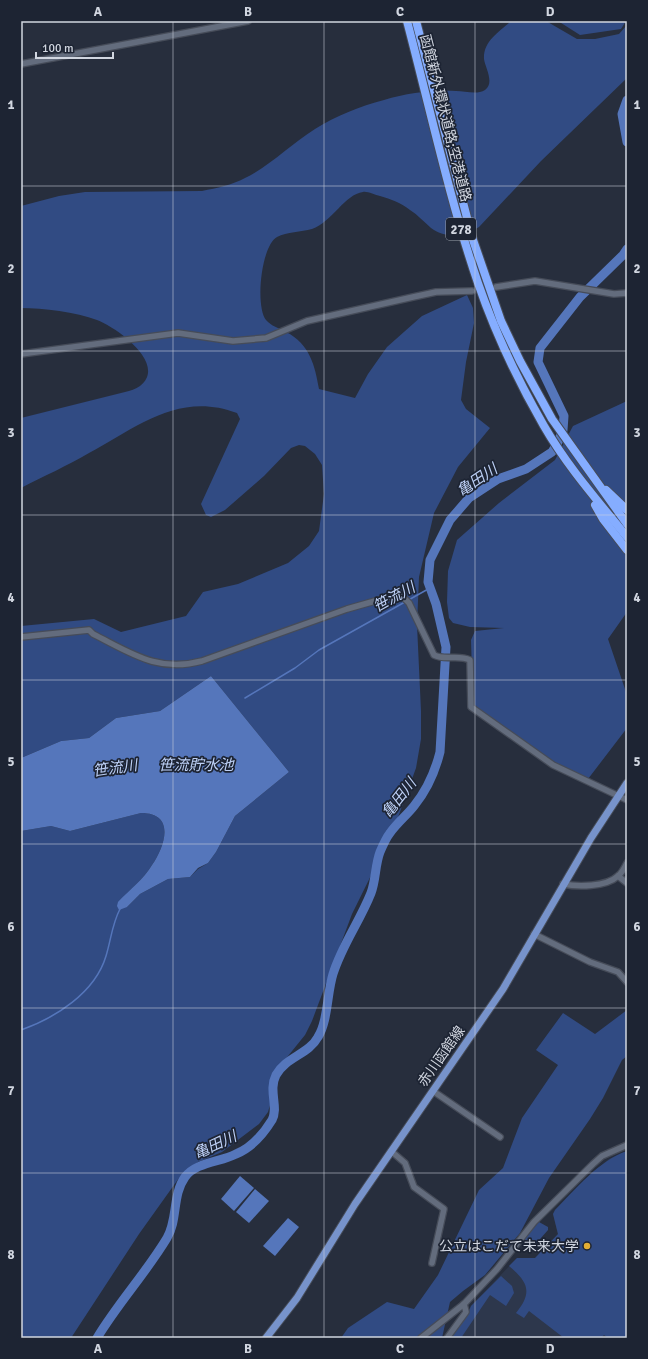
<svg xmlns="http://www.w3.org/2000/svg" width="648" height="1359" viewBox="0 0 648 1359" font-family="Signika,'Noto Sans JP',sans-serif">
	<style>
		.built { fill: #2d374c }
		.green { fill: #314b83 }
		.water { fill: #5576bb }
		.lines { fill: none; stroke-linecap: round; stroke-linejoin: round }
		.stream { stroke: #5576bb; stroke-width: 1.5 }
		.river { stroke: #5576bb; stroke-width: 9 }
		.minor-casing { stroke: #464c59; stroke-width: 8 }
		.major-casing { stroke: #464c59; stroke-width: 9 }
		.highway-casing { stroke: #464c59; stroke-width: 10 }
		.minor { stroke: #636c7d; stroke-width: 5.5 }
		.major { stroke: #7793cb; stroke-width: 7 }
		.highway { stroke: #85adff; stroke-width: 8 }
		.grid { fill: none; stroke: #d1d6e0; stroke-width: 1; stroke-opacity: 0.55 }
		.poi-dot { fill: #e3ae34; stroke: #1d2433; stroke-width: 1.5 }
		.labels { text-anchor: middle; stroke-width: 3.5; stroke-linejoin: round; paint-order: stroke }
		.shield { fill: #1d2433; stroke: #9ba1ac; stroke-width: 1 }
		.shield-label { font-size: 13px; font-weight: bold; fill: #d1d6e0 }
		.street-label { font-size: 14px; fill: #d1d6e0; stroke: #1d2433 }
		.poi-label { font-size: 14px; fill: #d1d6e0; stroke: #1d2433; text-anchor: end }
		.water-label { font-size: 15px; font-style: italic; fill: #bdd0f6; stroke: #1d2433 }
		.neatline { fill: none; stroke: #d1d6e0; stroke-width: 1.5 }
		.grid-label { font-size: 13px; text-anchor: middle; font-weight: bold; fill: #d1d6e0 }
	</style>
	<rect width="100%" height="100%" fill="#272e3d"/>
	<polygon class="built" points="627,1151 627,1338 451,1338 468,1313 471,1306 517,1258 535,1259 558,1235 553,1214 555,1210 593,1172 609,1159"/>
	<g class="green">
		<path d="M 511,21 L 546,21 L 577,39 L 595,39 L 619,34 L 627,25 L 627,78 L 541,161 L 479,227 C 464,236 446,239 431,228 C 424,222 418,215 410,210 C 401,203 391,199 380,196 C 375,195 367,191 363,192 C 345,194 332,222 312,229 C 301,232 287,232 277,237 C 261,246 255,306 266,320 C 271,326 279,328 286,332 C 310,344 315,366 319,389 L 355,398 L 368,374 L 387,347 L 422,316 L 467,295 L 473,308 L 474,323 L 466,362 L 461,400 L 466,409 L 490,428 L 458,467 L 434,513 L 419,577 L 417,625 L 421,711 L 421,739 L 416,768 L 393,831 L 352,914 L 312,1021 L 305,1035 L 284,1061 L 279,1074 L 268,1112 L 259,1124 L 222,1152 L 198,1162 L 179,1178 L 139,1234 L 71,1338 L 21,1338 L 21,831 L 51,826 L 70,831 L 141,813 C 176,813 165,846 152,865 C 144,879 129,890 119,902 L 127,907 L 140,894 L 168,879 L 190,877 L 198,869 L 208,863 L 216,852 L 235,816 L 289,772 L 211,676 L 160,711 L 116,718 L 89,738 L 61,741 L 21,758 L 21,626 L 94,619 L 121,632 L 186,616 L 203,592 L 238,584 L 288,563 L 309,546 L 319,531 L 324,494 L 322,465 L 315,454 L 305,446 L 299,445 L 291,448 L 264,476 L 225,510 L 211,517 L 206,515 L 201,504 L 240,419 L 237,413 C 179,391 137,427 89,453 C 67,466 44,476 21,488 L 21,418 L 125,392 C 130,391 136,389 140,386 C 168,364 116,327 97,320 C 76,312 43,308 21,308 L 21,206 L 59,196 L 85,192 L 202,191 C 217,188 232,185 245,178 C 270,166 291,144 315,129 C 336,116 360,106 384,100 C 407,93 432,90 456,91 C 465,91 477,95 485,90 C 495,83 485,67 484,59 C 483,41 499,32 511,21 Z"/>
		<polygon points="558,21 626,21 621,29 580,35"/>
		<polygon points="627,401 627,612 608,639 627,695 627,728 588,779 556,763 473,706 471,640 475,631 504,628 470,627 453,623 449,618 447,602 448,571 457,540 499,503 555,460 573,426"/>
		<polygon points="627,1010 627,1056 622,1060 603,1098 590,1119 549,1178 520,1233 485,1275 463,1291 450,1302 442,1338 341,1338 348,1328 387,1302 414,1309 438,1275 479,1190 503,1168 522,1118 558,1065 536,1050 563,1013 595,1034"/>
		<path d="M 627,1151 L 627,1338 L 608,1338 L 604,1335 L 601,1338 L 564,1338 L 529,1311 L 524,1318 L 516,1313 C 533,1292 528,1282 509,1266 L 517,1258 L 535,1258 L 558,1234 L 553,1214 L 555,1210 C 576,1189 598,1161 627,1151 Z"/>
		<polygon points="539,1222 548,1227 548,1230 533,1247 529,1247 524,1243 524,1239"/>
		<polygon points="501,1276 512,1286 514,1293 506,1306 490,1295 461,1338 451,1338 468,1313 471,1306"/>
	</g>
	<g class="water">
		<path d="M 211,676 L 289,772 L 235,816 L 216,852 L 208,863 L 198,868 L 190,877 L 168,879 L 140,894 L 127,907 L 119,910 L 117,906 L 118,902 C 129,890 144,879 152,865 C 165,846 176,813 141,813 L 70,831 L 51,826 L 21,831 L 21,758 L 61,741 L 89,738 L 116,718 L 160,711 Z"/>
		<polygon points="240,1176 254,1188 234,1211 221,1199"/>
		<polygon points="255,1189 269,1201 249,1223 236,1212"/>
		<polygon points="288,1218 299,1227 275,1256 263,1246"/>
	</g>
	<g class="lines">
		<g class="stream">
			<polyline points="245,698 295,668 319,650 430,588"/>
			<path d="M 21,1030 C 55,1018 95,993 106,956 C 111,940 112,924 120,909"/>
		</g>
		<g class="river">
			<polyline points="627,100 622,114 627,142"/>
			<path d="M 97,1338 C 118,1303 146,1273 167,1238 C 178,1220 172,1195 185,1177 C 196,1162 221,1162 236,1154 C 251,1148 264,1133 272,1120 C 279,1107 268,1091 276,1075 C 286,1057 309,1054 318,1037 C 328,1021 327,993 333,974 C 342,945 360,921 371,893 C 376,880 375,865 380,852 C 383,845 386,838 390,833 C 397,823 407,815 414,806 C 427,790 435,772 440,752 L 446,647 L 436,604 L 428,582 L 430,560 L 450,520 L 469,498 L 498,479 L 526,469 L 552,452 L 558,442 L 563,430 L 564,416 L 538,362 L 540,348 L 580,297 L 623,255 L 627,249"/>
		</g>
		<g class="minor-casing">
			<g id="minor">
				<polyline points="21,64 248,21"/>
				<polyline points="496,287 535,281 614,294 627,293"/>
				<polyline points="21,354 178,333 233,341 266,338 307,321 413,297 436,292 472,291"/>
				<path d="M 21,637 L 89,630 L 93,634 C 131,653 158,673 202,661 L 347,609 L 389,597 L 403,597 L 409,603 L 434,655 C 445,661 458,654 470,660 L 471,707 L 553,765 L 627,800"/>
				<polyline points="618,876 627,883"/>
				<path d="M 563,884 C 578,887 606,887 618,876 C 622,873 625,867 627,863"/>
				<polyline points="534,934 590,962 618,972 627,982"/>
				<polyline points="433,1091 500,1137"/>
				<polyline points="391,1151 405,1163 414,1187 444,1209 432,1263"/>
				<polyline points="421,1338 464,1304 497,1269 534,1222 593,1164 602,1156 627,1145"/>
				<polyline points="447,1338 466,1312 464,1304"/>
			</g>
		</g>
		<g class="major-casing">
			<polyline id="major" points="266,1338 297,1298 355,1204 503,989 591,838 627,783"/>
		</g>
		<g class="highway-casing">
			<g id="highway">
				<path d="M 407,21 C 430,108 449,198 478,283 C 495,332 518,381 544,426 C 567,466 598,501 627,537"/>
				<polyline points="416,21 472,237 501,321 520,361 552,419 627,524"/>
				<polyline points="606,490 627,510"/>
				<polyline points="595,505 603,519 627,550"/>
			</g>
		</g>
		<use href="#minor" class="minor"/>
		<use href="#major" class="major"/>
		<use href="#highway" class="highway"/>
	</g>
	<path class="grid" d="M 173,21 L 173,1338M 324,21 L 324,1338M 475,21 L 475,1338M 21,186 L 627,186M 21,351 L 627,351M 21,515 L 627,515M 21,680 L 627,680M 21,844 L 627,844M 21,1008 L 627,1008M 21,1173 L 627,1173"/>
	<circle class="poi-dot" cx="587" cy="1246" r="4"/>
	<g class="labels">
		<rect class="shield" x="446" y="218" width="30" height="22" rx="3"/>
		<g class="shield-label">
			<text x="461" y="234">278</text>
		</g>
		<g class="street-label">
			<text transform="translate(446 118) rotate(76)" y="5">函館新外環状道路;空港道路</text>
			<text transform="translate(441 1056) rotate(-55)" y="5">赤川函館線</text>
		</g>
		<g class="poi-label">
			<text x="579" y="1251">公立はこだて未来大学</text>
		</g>
		<g class="water-label">
			<text transform="translate(477 480) rotate(-34)" y="5">亀田川</text>
			<text transform="translate(394 597) rotate(-29)" y="5">笹流川</text>
			<text x="196" y="770">笹流貯水池</text>
			<text transform="translate(115 768) rotate(-8)" y="5">笹流川</text>
			<text transform="translate(399 798) rotate(-52)" y="5">亀田川</text>
			<text transform="translate(215 1145) rotate(-25)" y="5">亀田川</text>
		</g>
	</g>
	<rect width="648" height="1359" fill="none" stroke="#1d2433" stroke-width="44"/>
	<path d="M36 52v6h77v-6" fill="none" stroke="#d1d6e0" stroke-width="2"/>
	<text x="42" y="52" font-size="12" fill="#d1d6e0" stroke="#1d2433" stroke-width="3" paint-order="stroke">100 m</text>
	<rect x="22" y="22" width="604" height="1315" class="neatline"/>
	<g class="grid-label">
		<text x="98" y="16">A</text>
		<text x="248" y="16">B</text>
		<text x="400" y="16">C</text>
		<text x="550" y="16">D</text>
		<text x="11" y="109">1</text>
		<text x="637" y="109">1</text>
		<text x="11" y="273">2</text>
		<text x="637" y="273">2</text>
		<text x="11" y="437">3</text>
		<text x="637" y="437">3</text>
		<text x="11" y="602">4</text>
		<text x="637" y="602">4</text>
		<text x="11" y="766">5</text>
		<text x="637" y="766">5</text>
		<text x="11" y="931">6</text>
		<text x="637" y="931">6</text>
		<text x="11" y="1095">7</text>
		<text x="637" y="1095">7</text>
		<text x="11" y="1259">8</text>
		<text x="637" y="1259">8</text>
		<text x="98" y="1353">A</text>
		<text x="248" y="1353">B</text>
		<text x="400" y="1353">C</text>
		<text x="550" y="1353">D</text>
	</g>
</svg>
